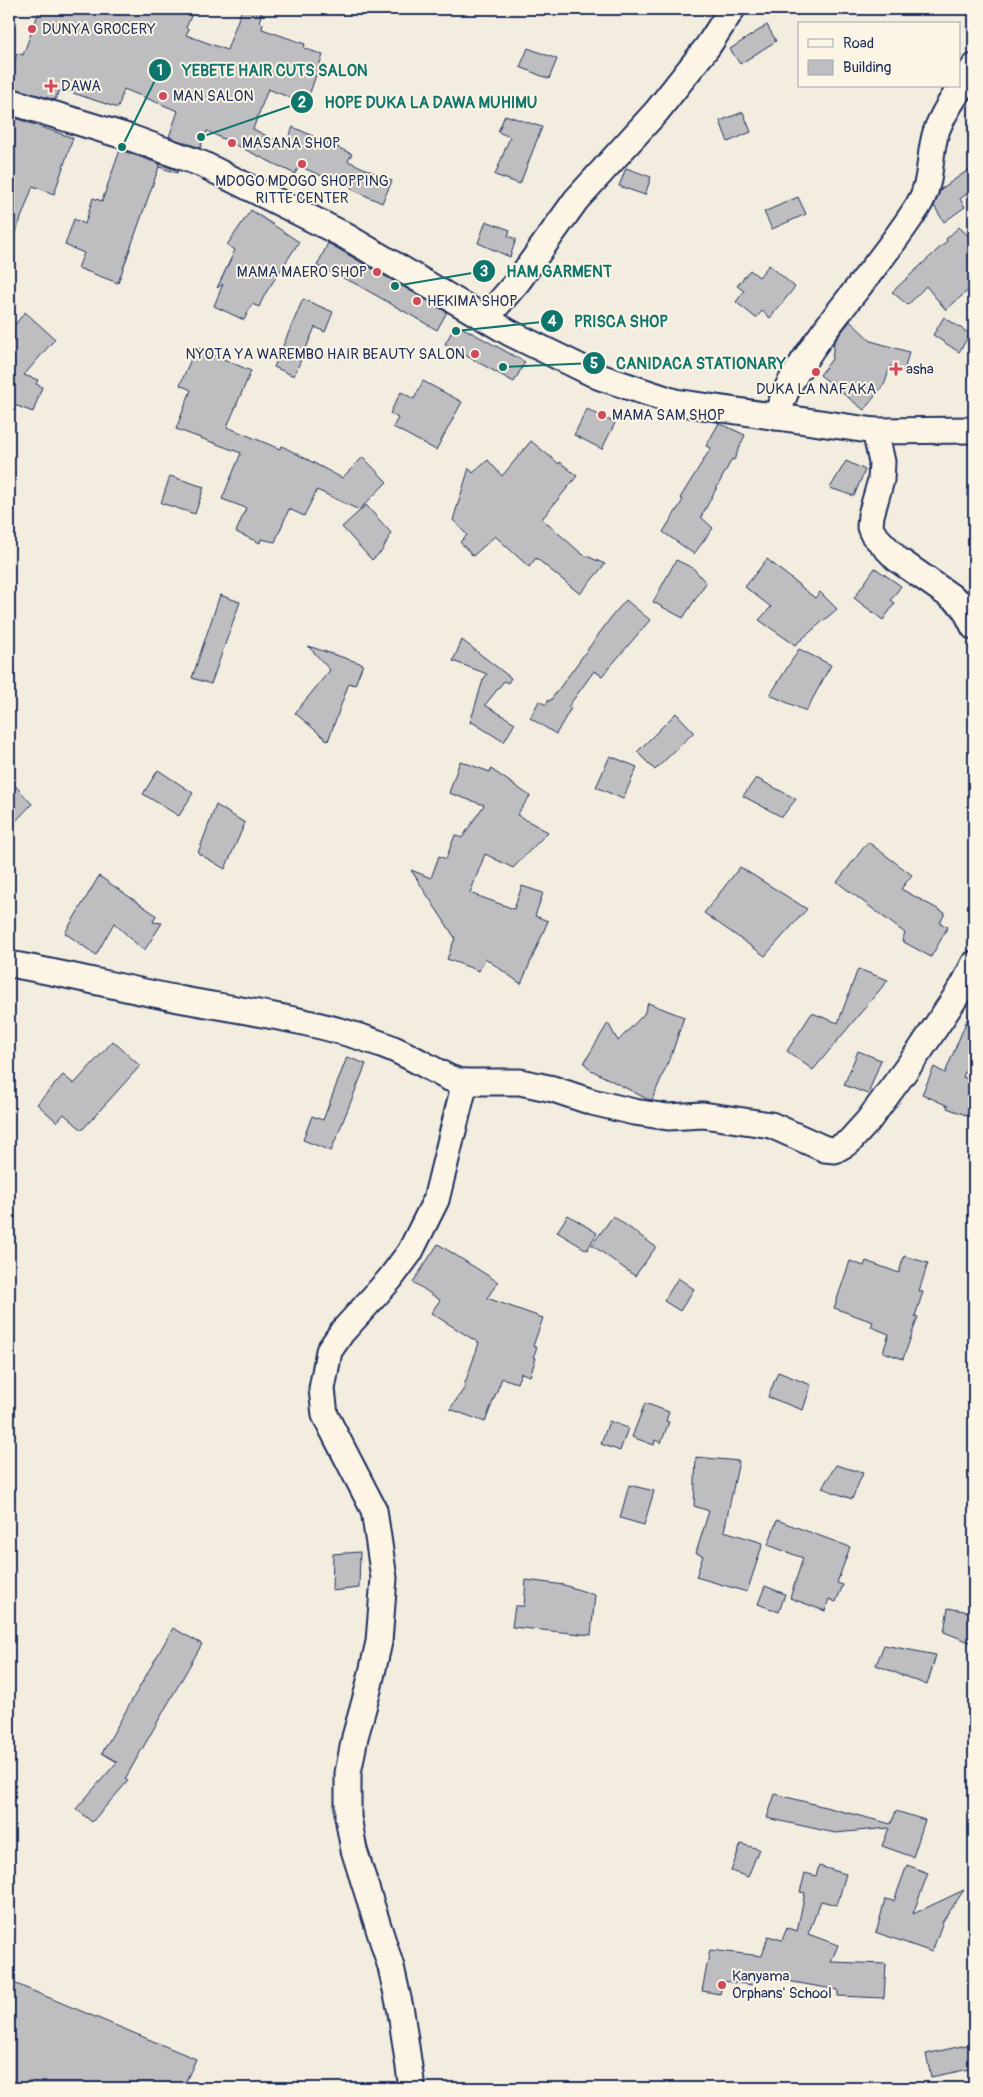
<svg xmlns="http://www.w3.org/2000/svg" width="983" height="2097" viewBox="0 0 983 2097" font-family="Pangolin,sans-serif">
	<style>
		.building { fill: #bebec0; stroke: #1b2f5e }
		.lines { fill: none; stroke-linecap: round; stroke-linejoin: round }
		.minor-casing { stroke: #1b2f5e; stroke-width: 29 }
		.minor { stroke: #fcf5e5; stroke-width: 25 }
		.poi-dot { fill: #d1495b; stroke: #fcf5e5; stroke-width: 2 }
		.labels { text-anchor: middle; stroke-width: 4; stroke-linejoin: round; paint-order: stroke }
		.poi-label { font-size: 15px; fill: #1b2f5e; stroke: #fcf5e5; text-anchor: start }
		.leader { fill: none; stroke: #0f766e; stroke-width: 2 }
		.callout-dot { fill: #0f766e; stroke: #fcf5e5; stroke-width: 2 }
		.mark-label { font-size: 15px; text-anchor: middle; font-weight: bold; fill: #fff }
		.callout-label { font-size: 16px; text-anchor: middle; font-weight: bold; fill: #0f766e; stroke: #fcf5e5; stroke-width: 4; stroke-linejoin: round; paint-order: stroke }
	</style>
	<rect width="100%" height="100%" fill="#f3ede0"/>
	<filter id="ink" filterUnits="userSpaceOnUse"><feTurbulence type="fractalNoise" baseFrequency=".02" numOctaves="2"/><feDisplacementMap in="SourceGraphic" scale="10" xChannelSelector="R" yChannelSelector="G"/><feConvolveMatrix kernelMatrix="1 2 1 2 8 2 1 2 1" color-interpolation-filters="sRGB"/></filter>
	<g filter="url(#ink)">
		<g class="building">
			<polygon points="40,9 194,9 186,28 189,29 186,35 227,50 242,9 263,9 259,22 263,24 262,29 305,44 304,48 323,55 306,104 268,89 253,129 285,145 293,127 352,154 348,161 392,181 382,203 351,189 352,186 340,180 338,183 299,166 295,174 207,131 200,148 169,137 178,111 124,89 118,108 64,90 63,93 59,91 55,100 9,87 9,57 15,59 17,53 23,55"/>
			<polygon points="767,25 776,41 740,64 730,49"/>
			<polygon points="528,48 557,59 549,79 520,67"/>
			<polygon points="743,112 751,132 728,142 720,121"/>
			<polygon points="505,115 542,127 520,184 495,175 510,137 498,132"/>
			<polygon points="9,116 73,138 54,194 33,186 11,245 9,244"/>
			<polygon points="120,150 160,164 118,283 78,268 84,253 65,245 74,219 85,224 93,198 102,201"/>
			<polygon points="160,164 178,171 177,173 159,167"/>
			<polygon points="974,166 974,188 960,199 965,207 944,222 934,206 941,189"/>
			<polygon points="626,168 651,177 645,195 619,186"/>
			<polygon points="798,197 806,214 772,229 764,212"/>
			<polygon points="251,210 299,242 265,294 259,307 252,304 244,320 214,306 223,284 217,288 235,250 227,245"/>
			<polygon points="486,221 510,230 508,236 516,239 510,257 478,243"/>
			<polygon points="959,227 974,241 974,285 946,310 926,286 908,305 892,292 947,241 946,239"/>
			<polygon points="328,243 447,312 437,330 356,284 317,266"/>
			<polygon points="769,265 795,287 770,318 762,311 756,318 736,302 744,291 737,286 750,270 759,277"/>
			<polygon points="303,299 333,312 325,332 315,327 294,376 274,367"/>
			<polygon points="25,312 55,339 24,375 38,380 36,384 42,387 33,412 9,403 9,332"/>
			<polygon points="944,317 970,334 959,352 933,335"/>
			<polygon points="850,321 871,341 909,352 904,371 890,366 885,383 864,410 820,375 832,359 834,342"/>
			<polygon points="456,324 525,362 514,382 445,344"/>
			<polygon points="196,347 251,371 227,427 280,449 282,446 342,478 363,457 387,482 359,510 317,490 304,516 289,509 275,542 261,539 260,543 236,532 246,508 222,499 241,453 176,429 191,390 180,385"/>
			<polygon points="423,381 462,402 436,450 393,427 398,418 390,413 401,392 414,399"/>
			<polygon points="587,409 615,423 602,449 574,435"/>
			<polygon points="719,423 745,435 734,460 732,459 701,517 713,528 694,554 663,532 683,500 680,498 711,448 706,446"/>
			<polygon points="531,441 559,464 560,462 577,476 542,519 582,554 605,564 580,594 536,558 529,567 495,536 473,556 460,542 467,535 453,520 469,468 473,473 488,460 502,476"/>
			<polygon points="846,461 865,470 854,496 830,488"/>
			<polygon points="170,476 204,487 195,514 161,503"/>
			<polygon points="366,505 391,533 382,551 372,560 342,527"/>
			<polygon points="767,559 815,598 820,592 837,609 795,645 759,620 771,607 745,587"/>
			<polygon points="676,560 693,568 706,583 683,618 653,602"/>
			<polygon points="875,568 901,586 891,600 895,603 883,620 854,598"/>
			<polygon points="220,595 240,602 211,684 192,678"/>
			<polygon points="626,600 650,620 602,676 594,671 568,707 571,708 556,734 530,718 539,701 546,705 548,700 550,701 612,616"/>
			<polygon points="462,640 511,678 508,683 504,681 485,705 515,723 504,742 472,722 470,723 483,680 487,674 453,661"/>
			<polygon points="308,646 363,664 355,685 349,683 328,741 295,713 330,670"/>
			<polygon points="799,649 831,665 806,711 770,695"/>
			<polygon points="676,713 694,732 655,770 637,752"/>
			<polygon points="610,756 637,767 623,799 596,787"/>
			<polygon points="460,761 490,772 491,769 530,796 517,815 548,832 513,868 485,854 470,893 514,909 522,886 543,893 535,916 548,921 521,984 485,958 479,971 447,959 455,938 411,870 431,878 439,856 446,859 455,835 462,838 484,805 449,793"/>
			<polygon points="158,770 193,793 179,816 143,794"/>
			<polygon points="756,778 796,799 782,817 743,796"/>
			<polygon points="9,779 32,804 9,828"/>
			<polygon points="216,805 245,823 225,869 198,853"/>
			<polygon points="868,842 912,875 901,889 945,913 940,923 948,927 931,957 902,941 905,933 837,882"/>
			<polygon points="740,867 807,909 765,956 704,913"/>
			<polygon points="99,876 156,915 153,922 162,923 144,951 114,923 96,955 65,933"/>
			<polygon points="858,969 888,980 813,1070 787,1051 812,1013 838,1023"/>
			<polygon points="648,1003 684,1017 672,1053 652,1100 647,1099 591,1070 584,1063 608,1023 618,1041 644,1014"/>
			<polygon points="974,1003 974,1050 963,1077 974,1081 974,1118 947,1108 948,1106 922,1094 934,1067 945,1073"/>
			<polygon points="113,1041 140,1066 82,1130 64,1114 57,1122 37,1104 63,1075 74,1084"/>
			<polygon points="858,1051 881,1060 868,1094 844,1085"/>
			<polygon points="347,1057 366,1064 331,1151 303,1140 312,1116 323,1120"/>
			<polygon points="568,1215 597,1233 587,1250 557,1232"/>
			<polygon points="613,1216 656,1247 635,1276 592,1245"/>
			<polygon points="438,1244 498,1282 487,1298 543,1318 533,1346 537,1348 533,1357 536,1358 530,1376 521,1373 517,1383 502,1378 485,1422 450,1409 465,1387 464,1386 479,1343 431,1313 440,1300 413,1282"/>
			<polygon points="904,1256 928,1263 919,1291 923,1292 915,1316 918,1317 903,1359 883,1352 889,1334 871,1327 873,1322 834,1308 850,1261 864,1266 866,1261 899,1273"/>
			<polygon points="678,1278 694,1289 680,1311 664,1301"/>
			<polygon points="778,1372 811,1385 803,1410 768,1397"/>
			<polygon points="645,1403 669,1412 666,1421 669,1422 661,1443 655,1440 654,1445 632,1437"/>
			<polygon points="609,1421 628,1428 620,1451 601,1444"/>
			<polygon points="696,1457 739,1461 724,1531 763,1543 747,1592 696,1577 703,1556 696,1553 709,1511 694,1506"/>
			<polygon points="836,1465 863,1473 852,1499 822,1488"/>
			<polygon points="629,1485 654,1491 644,1525 620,1518"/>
			<polygon points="777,1520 850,1547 837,1583 843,1585 836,1602 829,1599 825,1611 790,1598 803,1558 768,1545"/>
			<polygon points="360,1552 359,1588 332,1591 333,1554"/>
			<polygon points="526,1580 564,1585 595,1595 591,1635 512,1627 515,1606 524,1606"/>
			<polygon points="765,1586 785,1594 779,1612 758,1604"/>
			<polygon points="948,1608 974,1613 972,1643 944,1632"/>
			<polygon points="173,1628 202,1644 125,1779 128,1781 92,1822 76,1809 117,1762 102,1753"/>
			<polygon points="884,1645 936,1655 927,1685 876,1665"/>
			<polygon points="775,1794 891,1824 896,1811 925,1820 913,1857 882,1846 889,1828 835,1833 767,1818"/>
			<polygon points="741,1844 759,1849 748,1877 731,1871"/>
			<polygon points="907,1865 928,1873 913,1914 964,1890 943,1921 932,1952 875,1932 877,1930 885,1899 894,1901"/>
			<polygon points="819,1866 846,1874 837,1905 821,1901 808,1934 838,1945 831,1962 886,1964 884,1998 838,1996 838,1990 754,1975 752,1985 723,1981 720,1994 702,1991 710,1950 762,1956 768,1936 782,1940 787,1928 797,1931 805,1893 800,1892 805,1873 816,1876"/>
			<polygon points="9,1981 196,2059 183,2088 9,2088"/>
			<polygon points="971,2044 974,2068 931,2077 926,2054"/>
		</g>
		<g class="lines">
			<g class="minor-casing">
				<g id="minor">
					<polyline points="9,101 131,138 202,164 342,234 510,333 600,377 675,402 875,431 974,430"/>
					<polyline points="486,318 518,281 576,200 657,111 708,46 732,9"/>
					<path d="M 776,417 C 780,406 784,395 789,385 C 825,321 879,268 918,206 C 933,182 928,157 936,132 C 944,109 961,88 974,67"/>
					<polyline points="875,431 882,462 881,480 871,515 870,527 873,534 897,559 963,605 974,627"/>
					<path d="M 9,964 C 68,974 125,989 184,1000 C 250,1012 318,1021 381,1044 C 405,1052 427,1067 449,1078 L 461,1082 L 520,1082 L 553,1089 L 592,1102 L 634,1112 L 668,1117 L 703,1115 L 771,1125 L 825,1149 L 835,1150 L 849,1142 L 868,1121 L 921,1049 L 963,986 L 974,964"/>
					<polyline points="412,2088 401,2012 391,1967 354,1850 348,1817 348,1773 355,1737 368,1690 379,1642 384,1578 374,1510 325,1415 322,1389 329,1351 342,1332 390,1279 410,1252 436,1200 465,1082"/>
				</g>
			</g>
			<use href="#minor" class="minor"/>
		</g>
	</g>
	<g class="poi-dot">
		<circle cx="32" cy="29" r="5"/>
		<path d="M48.5 78.5h5v5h5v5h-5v5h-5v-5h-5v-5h5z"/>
		<circle cx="163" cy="96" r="5"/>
		<circle cx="232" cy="143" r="5"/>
		<circle cx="302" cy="164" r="5"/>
		<circle cx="377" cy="272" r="5"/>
		<circle cx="417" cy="301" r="5"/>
		<circle cx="475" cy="354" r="5"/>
		<path d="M893.5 361.5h5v5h5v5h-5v5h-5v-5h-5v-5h5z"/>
		<circle cx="816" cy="372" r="5"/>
		<circle cx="602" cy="415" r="5"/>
		<circle cx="722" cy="1985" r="5"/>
	</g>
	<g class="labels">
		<g class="poi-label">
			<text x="42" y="34">DUNYA GROCERY</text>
			<text x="61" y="91">DAWA</text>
			<text x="173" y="101">MAN SALON</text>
			<text x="242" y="148">MASANA SHOP</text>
			<text x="302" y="186" text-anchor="middle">MDOGO MDOGO SHOPPING<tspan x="302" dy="17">RITTE CENTER</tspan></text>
			<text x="367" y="277" text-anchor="end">MAMA MAERO SHOP</text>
			<text x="427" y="306">HEKIMA SHOP</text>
			<text x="465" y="359" text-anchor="end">NYOTA YA WAREMBO HAIR BEAUTY SALON</text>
			<text x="906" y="374">asha</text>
			<text x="816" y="394" text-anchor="middle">DUKA LA NAFAKA</text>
			<text x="612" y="420">MAMA SAM SHOP</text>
			<text x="732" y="1981">Kanyama<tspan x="732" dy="17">Orphans' School</tspan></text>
		</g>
	</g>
	<path class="leader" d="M122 147L160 70M201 137L302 102M395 286L484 271M456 331L552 321M503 367L594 363"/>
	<g class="callout-dot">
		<circle cx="122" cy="147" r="5"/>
		<circle cx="201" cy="137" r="5"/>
		<circle cx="395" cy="286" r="5"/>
		<circle cx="456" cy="331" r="5"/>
		<circle cx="503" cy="367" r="5"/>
		<circle cx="160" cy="70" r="12"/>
		<circle cx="302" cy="102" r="12"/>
		<circle cx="484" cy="271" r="12"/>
		<circle cx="552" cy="321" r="12"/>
		<circle cx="594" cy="363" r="12"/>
	</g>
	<g class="mark-label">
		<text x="160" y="75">1</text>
		<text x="302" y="107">2</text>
		<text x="484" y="276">3</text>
		<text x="552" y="326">4</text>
		<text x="594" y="368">5</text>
	</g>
	<g class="callout-label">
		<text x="275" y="76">YEBETE HAIR CUTS SALON</text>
		<text x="431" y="108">HOPE DUKA LA DAWA MUHIMU</text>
		<text x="559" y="277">HAM GARMENT</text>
		<text x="621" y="327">PRISCA SHOP</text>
		<text x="701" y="369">CANIDACA STATIONARY</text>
	</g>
	<rect width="983" height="2097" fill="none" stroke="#fcf5e5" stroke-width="30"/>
	<rect x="15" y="15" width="953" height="2067" fill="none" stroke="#1b2f5e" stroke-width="2" filter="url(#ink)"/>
	<rect x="798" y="22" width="162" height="65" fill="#fcf5e5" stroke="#a2a6af"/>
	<rect x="808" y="39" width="25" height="8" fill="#fcf5e5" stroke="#a2a6af"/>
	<text x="843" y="48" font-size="15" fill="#1b2f5e">Road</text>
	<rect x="808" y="60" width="25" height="15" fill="#bebec0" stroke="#a2a6af"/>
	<text x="843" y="72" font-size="15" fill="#1b2f5e">Building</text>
</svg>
